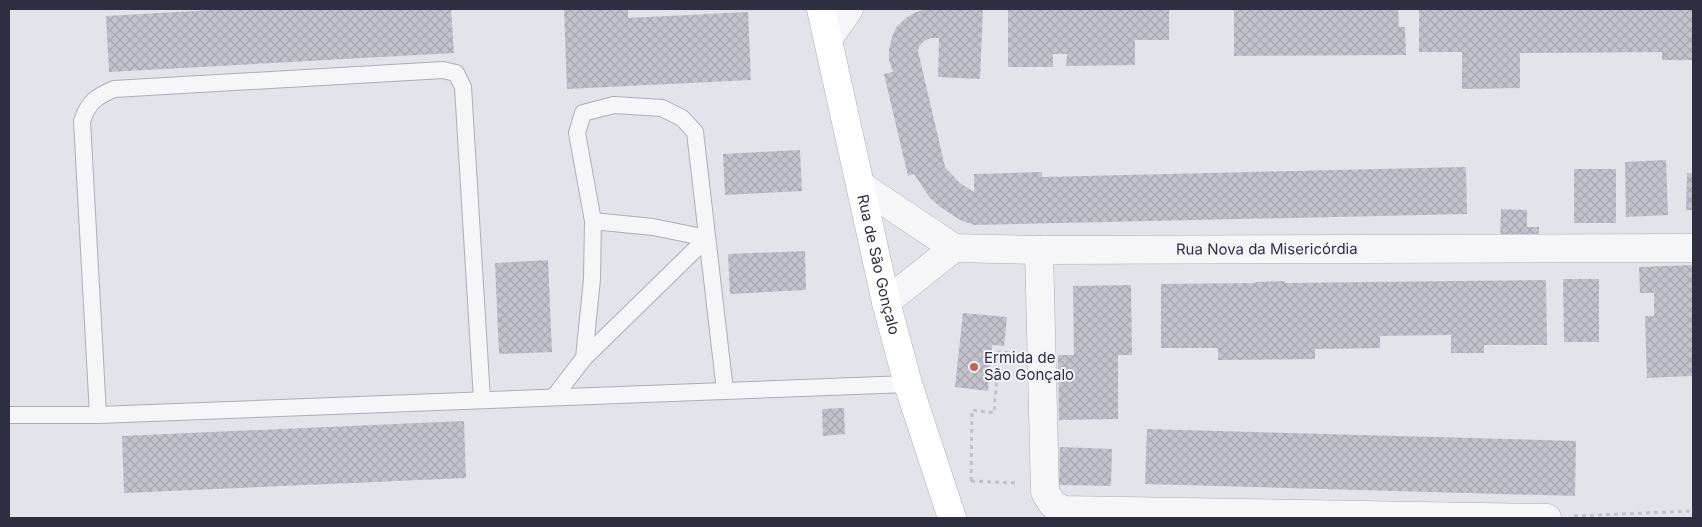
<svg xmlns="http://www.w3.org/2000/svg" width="1702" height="527" viewBox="0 0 1702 527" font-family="Inter,sans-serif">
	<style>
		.building { fill: url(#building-cross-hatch) }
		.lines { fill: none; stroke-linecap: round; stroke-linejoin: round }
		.service-casing { stroke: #acadb7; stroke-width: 18 }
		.minor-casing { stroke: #acadb7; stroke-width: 29 }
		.secondary-casing { stroke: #acadb7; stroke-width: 29 }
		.path { stroke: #c2c2c8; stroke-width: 3; stroke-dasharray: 4 4; stroke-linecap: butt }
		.service { stroke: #f6f6f8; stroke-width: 16 }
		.minor { stroke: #f6f6f8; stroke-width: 28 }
		.secondary { stroke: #fff; stroke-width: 28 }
		.poi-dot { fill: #c16356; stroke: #f3f3f7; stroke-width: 2 }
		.labels { text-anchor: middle; stroke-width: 4; stroke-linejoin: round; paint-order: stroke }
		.street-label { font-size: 15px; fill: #2d2e40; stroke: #f3f3f7 }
		.poi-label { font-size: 15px; fill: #2d2e40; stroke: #f3f3f7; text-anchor: start }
	</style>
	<defs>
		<pattern id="building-cross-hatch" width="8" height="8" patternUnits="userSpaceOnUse" patternTransform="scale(1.25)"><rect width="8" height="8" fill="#c1c2cc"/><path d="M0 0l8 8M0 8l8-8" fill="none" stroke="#a6a7b0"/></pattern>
	</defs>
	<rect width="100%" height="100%" fill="#e3e4ea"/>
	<g class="building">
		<polygon points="230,9 451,9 454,53 109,72 106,16"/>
		<polygon points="564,9 628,9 628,18 748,12 751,80 567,89"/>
		<polygon points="928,9 983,9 980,79 938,77 939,38 931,38 924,41 919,47 918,51 945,167 960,183 974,192 974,174 1042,172 1042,177 1466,167 1467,214 975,225 962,221 940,207 930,198 914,174 908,176 884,74 893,72 889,60 889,49 892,37 897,26 906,18 916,12"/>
		<polygon points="1008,9 1169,9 1169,40 1135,40 1135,65 1066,66 1067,54 1053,54 1053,67 1008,67"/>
		<polygon points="1234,9 1398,9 1399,27 1405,27 1406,55 1234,56"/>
		<polygon points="1419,9 1693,9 1693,60 1662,60 1662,52 1520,53 1520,88 1462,89 1462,52 1419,52"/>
		<polygon points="800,150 802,191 725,195 723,154"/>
		<polygon points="1666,160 1668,215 1626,217 1625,162"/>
		<rect x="1574" y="169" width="42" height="54"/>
		<polygon points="1687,173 1693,173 1693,210 1686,210"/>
		<polygon points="1501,209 1527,210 1527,227 1539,227 1538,244 1500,243"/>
		<polygon points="805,251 806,290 730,294 728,254"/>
		<polygon points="548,260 552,352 499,354 495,263"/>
		<polygon points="1693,265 1693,376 1647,378 1645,316 1654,316 1654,293 1640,293 1639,267"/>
		<polygon points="1563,279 1599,279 1599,342 1564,342"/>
		<polygon points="1546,280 1547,345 1484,345 1484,353 1451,353 1451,335 1380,336 1380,348 1315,349 1315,359 1218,360 1218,348 1161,348 1161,284 1255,283 1255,282 1285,281 1285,283"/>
		<polygon points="1131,285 1132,355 1118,355 1118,419 1059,420 1058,355 1074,355 1073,286"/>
		<polygon points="963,313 1007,317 1004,346 992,345 988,391 955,387"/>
		<polygon points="844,408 845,434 823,436 822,409"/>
		<polygon points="464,421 466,478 124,493 122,436"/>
		<polygon points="1147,429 1576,441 1575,496 1145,484"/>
		<polygon points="1060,447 1112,449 1111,486 1059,485"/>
	</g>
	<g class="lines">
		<g class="service-casing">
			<g id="service">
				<polyline points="584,358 707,238 653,227 593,221"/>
				<polyline points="554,397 584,358 592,279 593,221 577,133 583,113 614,105 662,108 682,118 695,132 725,391"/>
				<polyline points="9,415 98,415 908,384"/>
				<path d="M 98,415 L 82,121 C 89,101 96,97 114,89 L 443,70 L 456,73 L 463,87 L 482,400"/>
			</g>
		</g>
		<g class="minor-casing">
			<g id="minor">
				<polyline points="829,38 849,9"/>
				<path id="s1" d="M 860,185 L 954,248 L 1039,250 L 1693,248"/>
				<polyline points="1039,250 1045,492 1053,505 1064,510 1547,518"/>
				<polyline points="886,302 954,248"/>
			</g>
		</g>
		<g class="secondary-casing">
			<g id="secondary">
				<path id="s2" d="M 821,9 L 886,302 L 908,384 L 952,518"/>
			</g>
		</g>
		<g class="path">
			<polyline points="971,481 972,410 994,413 999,352 1015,353"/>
			<polyline points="971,481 1017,483"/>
			<polyline points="1574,516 1693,511"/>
		</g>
		<use href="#service" class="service"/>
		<use href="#minor" class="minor"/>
		<use href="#secondary" class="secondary"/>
	</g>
	<circle class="poi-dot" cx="974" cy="367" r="5"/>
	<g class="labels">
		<g class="street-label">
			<text dy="5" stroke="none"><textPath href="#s1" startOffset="426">Rua Nova da Misericórdia</textPath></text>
			<text dy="5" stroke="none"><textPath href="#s2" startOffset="262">Rua de São Gonçalo</textPath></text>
		</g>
		<g class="poi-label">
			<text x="984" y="363">Ermida de<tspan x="984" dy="17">São Gonçalo</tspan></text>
		</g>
	</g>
	<rect width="1702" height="527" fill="none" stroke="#2d2e40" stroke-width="20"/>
</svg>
